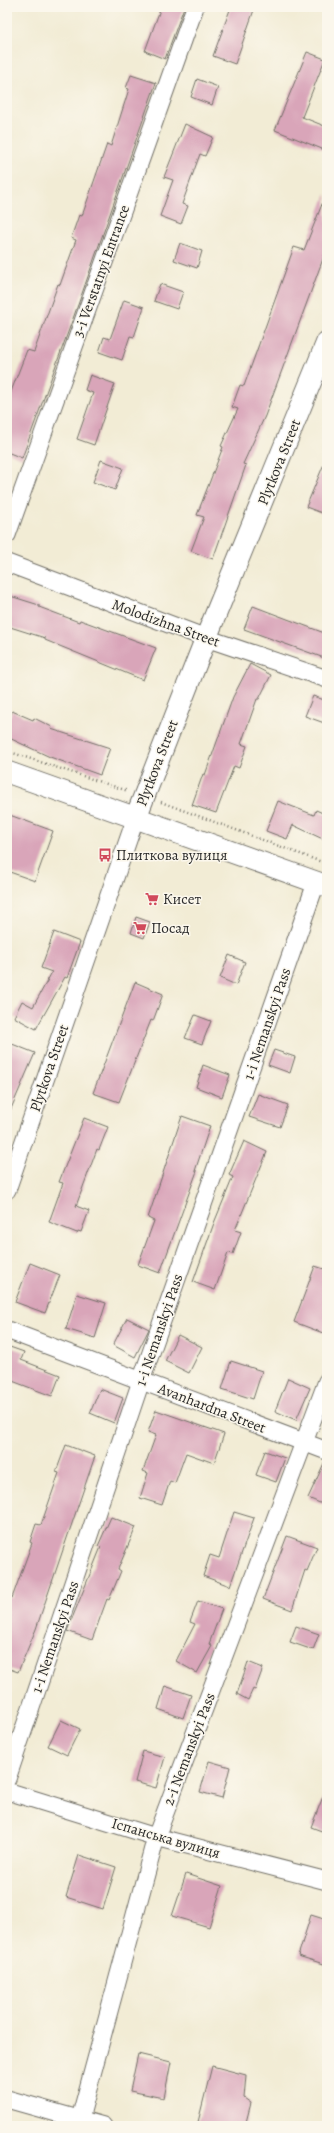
<svg xmlns="http://www.w3.org/2000/svg" width="334" height="2133" viewBox="0 0 334 2133" font-family="Alegreya,serif">
	<style>
		.building { fill: #d9a5b9 }
		.lines { fill: none; stroke-linecap: round; stroke-linejoin: round }
		.minor-casing { stroke: #716f66; stroke-width: 19 }
		.tertiary-casing { stroke: #716f66; stroke-width: 23 }
		.path { stroke: #716f66; stroke-width: 2.5; stroke-dasharray: 1 3; stroke-linecap: butt }
		.minor { stroke: #fff; stroke-width: 17 }
		.tertiary { stroke: #fff; stroke-width: 21 }
		.labels { text-anchor: middle; stroke-width: 3; stroke-linejoin: round; paint-order: stroke }
		.street-label { font-size: 15px; fill: #2b2b2b; stroke: #fbf7ec }
		.poi-label { font-size: 15px; fill: #2b2b2b; stroke: #fbf7ec; text-anchor: start }
	</style>
	<rect width="100%" height="100%" fill="#fbf7ec"/>
	<filter id="ink" filterUnits="userSpaceOnUse"><feTurbulence type="fractalNoise" baseFrequency=".025" numOctaves="2"/><feDisplacementMap in="SourceGraphic" scale="8" xChannelSelector="R" yChannelSelector="G"/><feConvolveMatrix kernelMatrix="1 2 1 2 8 2 1 2 1" color-interpolation-filters="sRGB"/></filter>
	<filter id="wash" filterUnits="userSpaceOnUse"><feTurbulence type="fractalNoise" baseFrequency=".012" numOctaves="4" result="noise"/><feDisplacementMap in="SourceGraphic" scale="16" xChannelSelector="R" yChannelSelector="G"/><feGaussianBlur stdDeviation="0.9" result="paint"/><feColorMatrix in="noise" values="0 0 0 0 0 0 0 0 0 0 0 0 0 0 0 0 0 1.4 0 .05"/><feComposite in="paint" operator="in"/></filter>
	<g filter="url(#wash)">
		<rect width="100%" height="100%" fill="#f2ecd5"/>
		<g id="blocks">
			<g class="building">
				<polygon points="161,7 184,7 165,59 145,51"/>
				<polygon points="231,7 255,7 235,64 213,56"/>
				<polygon points="307,52 325,59 302,117 327,127 327,151 275,130"/>
				<polygon points="131,75 156,83 79,302 22,458 7,452 7,402 27,350 34,352 58,284 60,285 76,240 71,238 79,215 82,216 107,144 111,146 129,89 126,88"/>
				<polygon points="197,79 218,87 212,105 191,97"/>
				<polygon points="185,124 213,137 205,156 200,154 182,204 188,206 181,224 160,216 173,180 164,177"/>
				<polygon points="326,194 327,248 265,416 243,464 246,465 213,559 191,551 204,517 197,515 223,447 221,446 238,409 232,407 240,385 244,386 294,247 304,250"/>
				<polygon points="180,243 202,251 197,268 174,260"/>
				<polygon points="160,284 183,292 177,309 154,301"/>
				<polygon points="124,300 144,307 134,337 130,336 122,360 99,352 104,337 110,339"/>
				<polygon points="90,375 115,384 94,445 77,439 93,393 85,390"/>
				<polygon points="326,459 327,459 327,515 306,507"/>
				<polygon points="101,460 123,468 115,490 93,482"/>
				<polygon points="7,595 39,605 39,607 79,622 80,620 156,648 143,680 45,640 45,638 7,626"/>
				<polygon points="253,606 327,634 327,659 244,629"/>
				<polygon points="250,664 271,675 259,699 257,699 241,744 247,746 239,768 234,766 216,813 192,805 203,774 205,775 233,697"/>
				<polygon points="313,696 327,701 327,724 305,716"/>
				<polygon points="12,711 33,720 34,718 52,727 51,729 110,748 100,775 50,757 7,737 7,723"/>
				<polygon points="278,801 314,815 316,810 327,815 327,841 293,825 287,839 266,831"/>
				<polygon points="7,814 53,831 35,881 7,871"/>
				<polygon points="136,917 150,922 144,938 131,933"/>
				<polygon points="54,932 80,942 67,978 65,977 36,1029 14,1017 22,1001 33,1007 52,972 41,968"/>
				<polygon points="229,955 245,962 236,985 220,978"/>
				<polygon points="135,982 163,994 153,1021 151,1020 119,1102 93,1093"/>
				<polygon points="195,1015 211,1021 202,1044 185,1038"/>
				<polygon points="7,1042 35,1053 7,1118"/>
				<polygon points="274,1050 295,1057 290,1073 268,1065"/>
				<polygon points="203,1065 230,1075 222,1097 196,1087"/>
				<polygon points="258,1094 288,1105 280,1127 249,1117"/>
				<polygon points="182,1116 210,1126 195,1171 197,1171 160,1273 138,1265 154,1221 148,1218"/>
				<polygon points="84,1118 108,1127 99,1150 97,1149 76,1206 89,1211 81,1232 78,1231 77,1233 49,1222 63,1183 59,1182"/>
				<polygon points="244,1141 267,1152 235,1230 241,1232 233,1254 228,1253 215,1290 193,1282 214,1223 233,1177 229,1175"/>
				<polygon points="30,1263 60,1275 45,1313 15,1302"/>
				<polygon points="315,1266 327,1270 327,1321 323,1333 294,1322"/>
				<polygon points="77,1294 106,1303 95,1338 66,1329"/>
				<polygon points="127,1318 149,1329 135,1357 113,1345"/>
				<polygon points="178,1335 202,1347 189,1373 165,1361"/>
				<polygon points="7,1346 24,1352 21,1360 60,1375 52,1396 7,1379"/>
				<polygon points="231,1361 262,1371 253,1399 222,1389"/>
				<polygon points="288,1378 310,1388 296,1420 275,1411"/>
				<polygon points="100,1389 123,1398 114,1423 90,1413"/>
				<polygon points="156,1410 224,1434 214,1463 186,1453 175,1483 170,1481 162,1505 140,1498 148,1473 143,1471 156,1435 148,1432"/>
				<polygon points="66,1445 95,1456 36,1629 18,1672 7,1668 7,1596 12,1598 32,1543 30,1542 36,1524 41,1525 59,1473 56,1472"/>
				<polygon points="265,1451 285,1458 276,1482 256,1475"/>
				<polygon points="325,1461 327,1461 327,1506 308,1498"/>
				<polygon points="234,1512 254,1518 230,1586 203,1576 210,1555 219,1558"/>
				<polygon points="111,1517 136,1527 118,1569 121,1571 109,1600 107,1599 92,1640 67,1631 101,1547 98,1546"/>
				<polygon points="287,1536 317,1547 307,1571 305,1570 292,1610 263,1599"/>
				<polygon points="198,1601 222,1609 209,1644 212,1646 197,1673 176,1661 195,1624 190,1622"/>
				<polygon points="296,1626 319,1634 313,1650 290,1642"/>
				<polygon points="248,1662 263,1668 255,1690 253,1689 248,1700 237,1694"/>
				<polygon points="165,1686 191,1695 183,1718 158,1709"/>
				<polygon points="61,1720 80,1729 67,1755 48,1746"/>
				<polygon points="143,1751 165,1757 156,1788 135,1782"/>
				<polygon points="209,1761 230,1767 222,1798 200,1792"/>
				<polygon points="326,1789 327,1789 327,1833 311,1827"/>
				<polygon points="79,1855 116,1867 103,1909 66,1897"/>
				<polygon points="186,1874 222,1886 209,1927 172,1916"/>
				<polygon points="311,1915 327,1920 327,1965 298,1956"/>
				<polygon points="138,2054 171,2062 164,2098 130,2091"/>
				<polygon points="212,2066 246,2075 244,2098 251,2103 245,2126 208,2126 198,2122"/>
			</g>
		</g>
	</g>
	<g filter="url(#ink)">
		<use href="#blocks" fill-opacity="0" stroke="#716f66" stroke-width="1"/>
		<g class="lines">
			<g class="minor-casing">
				<g id="minor">
					<polyline points="7,535 195,7"/>
					<polyline points="7,563 206,638 327,679"/>
					<polyline points="7,1190 136,817"/>
					<polyline points="7,1330 327,1451"/>
					<polyline points="7,1779 141,1381 316,883"/>
					<polyline points="7,1791 156,1837 327,1881"/>
					<polyline points="7,2099 103,2126"/>
					<polyline points="78,2126 156,1837 327,1381"/>
				</g>
			</g>
			<g class="tertiary-casing">
				<g id="tertiary">
					<polyline points="7,772 327,886"/>
					<polyline points="136,817 206,638 327,342"/>
				</g>
			</g>
			<g class="path">
				<polyline points="7,751 128,791"/>
				<polyline points="161,802 327,864"/>
			</g>
			<use href="#minor" class="minor"/>
			<use href="#tertiary" class="tertiary"/>
		</g>
	</g>
	<defs>
		<g id="bus-bare" transform="scale(1.08)"><path d="M-5-6H5V4H4V6H2V4H-2V6H-4V4H-5ZM-3.5-4V0h7V-4ZM-3.5 1.2v1.5H-2V1.2ZM2 1.2v1.5H3.5V1.2Z" fill="#d1495b" stroke="#fbf7ec" stroke-width="2.5" paint-order="stroke"/></g>
		<g id="supermarket-bare" transform="scale(1.08)"><path d="M-6-5.5h2.5l.6 2H6L4.5 2H-2.5L-4.4-4H-6ZM-1.5 3.2a1.3 1.3 0 1 0 .1 0ZM3 3.2a1.3 1.3 0 1 0 .1 0Z" fill="#d1495b" stroke="#fbf7ec" stroke-width="2.5" paint-order="stroke"/></g>
	</defs>
	<g fill-rule="evenodd">
		<use href="#bus-bare" x="105" y="855"/>
		<use href="#supermarket-bare" x="152" y="899"/>
		<use href="#supermarket-bare" x="140" y="928"/>
	</g>
	<g class="labels">
		<g class="street-label">
			<text transform="translate(101 271) rotate(-70)" y="5">3-i Verstatnyi Entrance</text>
			<text transform="translate(279 462) rotate(-68)" y="5">Plytkova Street</text>
			<text transform="translate(166 623) rotate(20)" y="5">Molodizhna Street</text>
			<text transform="translate(157 763) rotate(-69)" y="5">Plytkova Street</text>
			<text transform="translate(267 1024) rotate(-71)" y="5">1-i Nemanskyi Pass</text>
			<text transform="translate(49 1068) rotate(-71)" y="5">Plytkova Street</text>
			<text transform="translate(159 1330) rotate(-71)" y="5">1-i Nemanskyi Pass</text>
			<text transform="translate(212 1408) rotate(21)" y="5">Avanhardna Street</text>
			<text transform="translate(55 1637) rotate(-71)" y="5">1-i Nemanskyi Pass</text>
			<text transform="translate(189 1749) rotate(-69)" y="5">2-i Nemanskyi Pass</text>
			<text transform="translate(166 1838) rotate(16)" y="5">Іспанська вулиця</text>
		</g>
		<g class="poi-label">
			<text x="116" y="860">Плиткова вулиця</text>
			<text x="163" y="904">Кисет</text>
			<text x="151" y="933">Посад</text>
		</g>
	</g>
	<rect width="334" height="2133" fill="none" stroke="#fbf7ec" stroke-width="24"/>
</svg>
